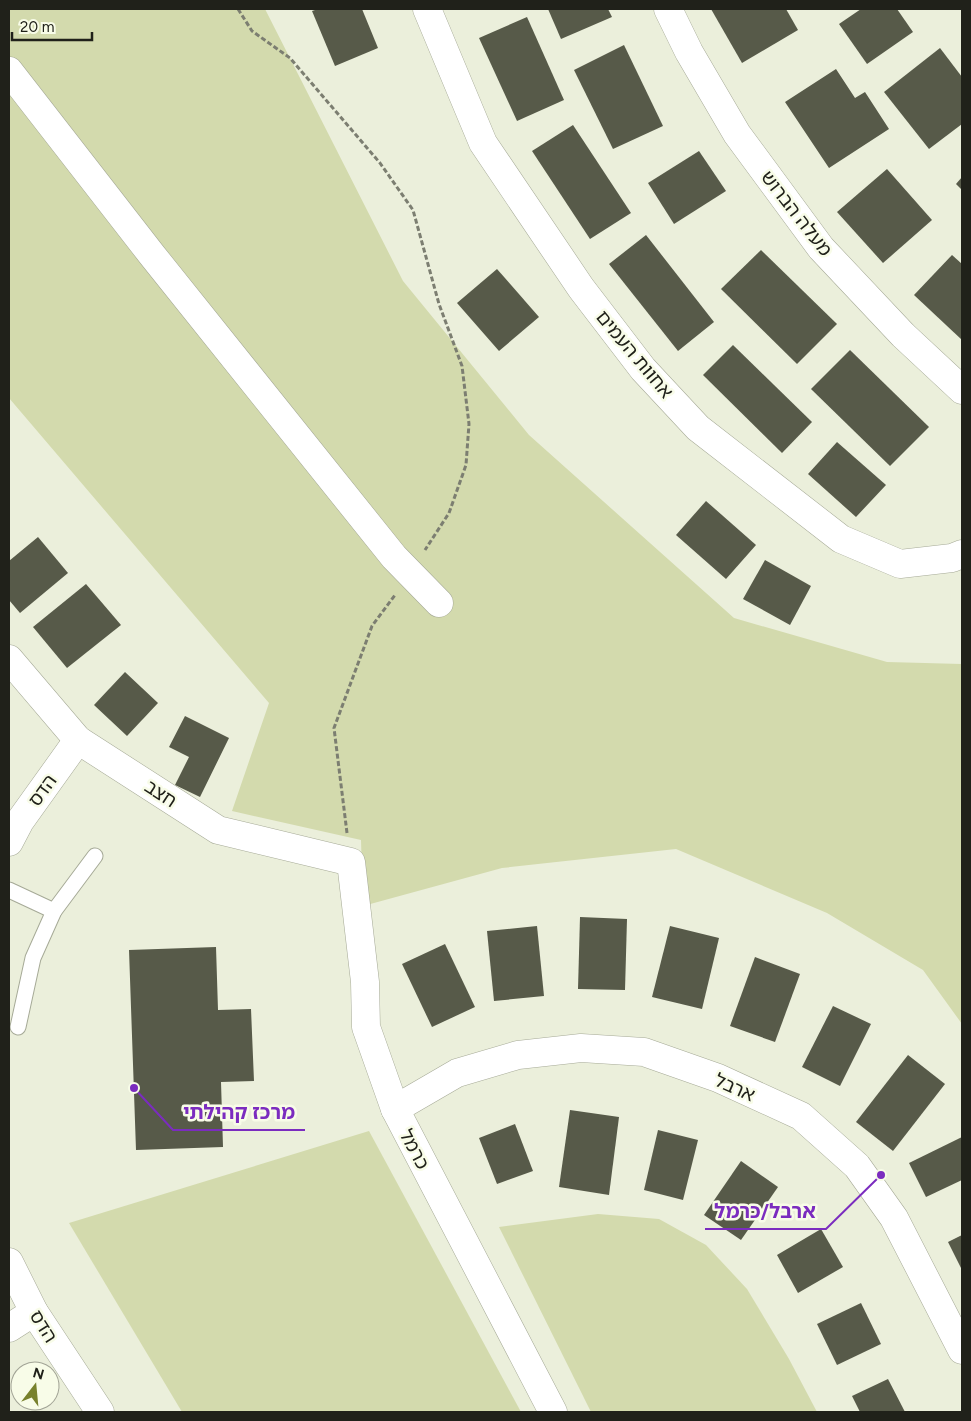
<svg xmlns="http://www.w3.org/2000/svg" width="971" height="1421" viewBox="0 0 971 1421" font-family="Figtree,'Noto Sans Hebrew',sans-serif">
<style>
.green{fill:#d3daad}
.building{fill:#575a49}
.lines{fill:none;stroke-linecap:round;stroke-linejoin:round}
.lane-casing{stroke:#a6aa97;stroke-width:17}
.street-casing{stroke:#a6aa97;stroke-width:29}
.secondary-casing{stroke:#a6aa97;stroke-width:29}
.path{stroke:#7c7e71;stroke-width:3;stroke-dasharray:5 2.5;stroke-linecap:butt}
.lane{stroke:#fff;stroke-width:15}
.street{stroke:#fff;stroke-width:28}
.secondary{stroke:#fff;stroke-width:28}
.labels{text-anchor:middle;stroke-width:5;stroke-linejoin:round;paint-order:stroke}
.street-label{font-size:19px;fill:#20211a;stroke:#f8fce8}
.leader{fill:none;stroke:#7b2cbf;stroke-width:2}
.callout-dot{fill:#7b2cbf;stroke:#f8fce8;stroke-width:2}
.callout-label{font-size:20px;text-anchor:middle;font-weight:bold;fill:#7b2cbf;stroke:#f8fce8;stroke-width:5;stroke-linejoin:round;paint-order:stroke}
</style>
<rect width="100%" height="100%" fill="#ebefdb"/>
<g class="green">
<path d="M9 9H265L403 281 529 435 734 618 887 662 962 664V1024L923 970 827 913 676 849 502 868 363 906 361 840 232 811 269 703 9 398Z"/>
<path d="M369 1131 521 1412H182L69 1223Z"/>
<path d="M598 1214 659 1219 706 1245 747 1289 789 1359 817 1412H591L499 1227Z"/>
</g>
<g class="building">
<path d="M318 9H362L378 48 335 66 312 11Z"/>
<path d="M548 9H608L612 17 561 39Z"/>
<path d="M711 9H786L798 30 742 63Z"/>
<path d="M861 9H897L913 32 867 64 839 24Z"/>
<path d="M527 17 564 100 517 121 479 38Z"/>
<path d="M624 45 663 126 613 149 574 70Z"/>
<path d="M940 48 962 77V124L929 149 884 92Z"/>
<path d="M836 69 855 98 865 92 889 129 829 168 785 102Z"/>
<path d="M573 125 631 213 590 239 532 151Z"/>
<path d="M699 151 726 191 674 224 648 183Z"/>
<path d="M887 169 932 220 883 263 837 212Z"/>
<path d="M962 177V190L956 184Z"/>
<path d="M646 235 714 322 678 351 609 264Z"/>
<path d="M761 250 837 324 797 364 721 289Z"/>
<path d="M952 255 962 264V340L914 295Z"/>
<path d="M497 269 539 317 499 351 457 303Z"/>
<path d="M733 345 812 422 782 453 703 375Z"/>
<path d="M850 350 929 427 890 466 811 389Z"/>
<path d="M837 442 886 485 856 517 808 474Z"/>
<path d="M706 501 756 545 726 579 676 535Z"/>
<path d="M38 537 68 573 20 613 9 600V561Z"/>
<path d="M765 560 811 586 790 625 743 599Z"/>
<path d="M86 584 121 625 67 668 33 627Z"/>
<path d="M125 672 158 703 127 736 94 705Z"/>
<path d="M185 716 229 738 200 797 175 785 189 757 169 747Z"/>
<path d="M580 917 627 919 625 990 578 989Z"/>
<path d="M537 926 544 996 494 1001 487 931Z"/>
<path d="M670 926 719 938 702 1009 652 997Z"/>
<path d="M445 944 475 1007 432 1027 402 964Z"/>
<path d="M216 947 218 1010 251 1009 254 1081 221 1082 223 1147 136 1150 129 950Z"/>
<path d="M755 957 800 974 775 1042 730 1026Z"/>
<path d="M833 1006 871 1024 840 1086 802 1067Z"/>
<path d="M908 1055 945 1084 893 1151 856 1122Z"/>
<path d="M570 1110 619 1117 609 1195 559 1187Z"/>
<path d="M515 1124 533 1171 497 1184 479 1138Z"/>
<path d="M658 1130 698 1140 683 1200 644 1190Z"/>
<path d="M962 1137V1180L926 1197 909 1163Z"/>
<path d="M741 1161 778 1187 741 1240 704 1215Z"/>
<path d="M821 1229 843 1267 798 1293 777 1255Z"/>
<path d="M962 1235V1270L948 1242Z"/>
<path d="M861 1303 881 1344 837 1365 817 1324Z"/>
<path d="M888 1379 905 1412H860L852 1396Z"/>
</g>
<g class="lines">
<g class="lane-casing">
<g id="lane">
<path d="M9 890 54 911"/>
<path d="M18 1027 33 958 54 911 95 856"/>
</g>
</g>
<g class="street-casing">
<g id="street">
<path d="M427 9 483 143 581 288 643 369 698 428 841 539 900 564 952 558 962 554"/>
<path d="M668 9 689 52 737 134 821 248 903 335 962 390"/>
<path d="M9 71 152 255 394 557 439 603"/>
<path d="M9 659 78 740 218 830 351 862 365 982 366 1027 395 1109"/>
<path d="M9 842 20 821 78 740"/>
<path d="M9 1262 34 1312 100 1412"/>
<path d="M9 1328 34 1312"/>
</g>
</g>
<g class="secondary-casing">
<path id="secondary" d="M553 1412 395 1109 457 1073 518 1055 581 1048 644 1052 718 1078 801 1116 857 1166 894 1218 962 1350"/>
</g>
<g class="path">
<path d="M238 9 252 31 290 58 380 163 413 210 439 304 462 366 469 424 466 465 449 513 425 550"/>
<path d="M347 833 334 728 372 626 395 595"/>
</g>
<use href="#lane" class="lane"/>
<use href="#street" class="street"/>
<use href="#secondary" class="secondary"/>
</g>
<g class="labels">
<g class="street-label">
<text transform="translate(797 213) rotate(52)" y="7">מעלה הברוש</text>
<text transform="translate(635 354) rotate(50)" y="7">אחוות העמים</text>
<text transform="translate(42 790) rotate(-54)" y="7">הדס</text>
<text transform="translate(161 793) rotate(33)" y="7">חצב</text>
<text transform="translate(735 1087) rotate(24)" y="7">ארבל</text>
<text transform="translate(415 1149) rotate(62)" y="7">כרמל</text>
<text transform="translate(44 1326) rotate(58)" y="7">הדס</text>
</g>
</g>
<path class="leader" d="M134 1088L173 1130H305M881 1175L826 1229H705"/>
<g class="callout-dot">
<circle cx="134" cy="1088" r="5"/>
<circle cx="881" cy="1175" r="5"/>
</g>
<g class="callout-label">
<text x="239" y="1119">מרכז קהילתי</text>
<text x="765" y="1218">ארבל/כרמל</text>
</g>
<rect width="971" height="1421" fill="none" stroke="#20211a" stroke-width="20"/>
<g transform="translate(35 1386) rotate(16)"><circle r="24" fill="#f8fce8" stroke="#a2a496"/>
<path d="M0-4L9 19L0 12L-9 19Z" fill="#78812d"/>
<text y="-8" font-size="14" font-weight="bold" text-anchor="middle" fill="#20211a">N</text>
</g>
<path d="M12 32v8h80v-8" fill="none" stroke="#20211a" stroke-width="2.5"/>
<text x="20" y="32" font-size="15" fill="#20211a" stroke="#f8fce8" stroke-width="4" paint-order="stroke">20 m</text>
</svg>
